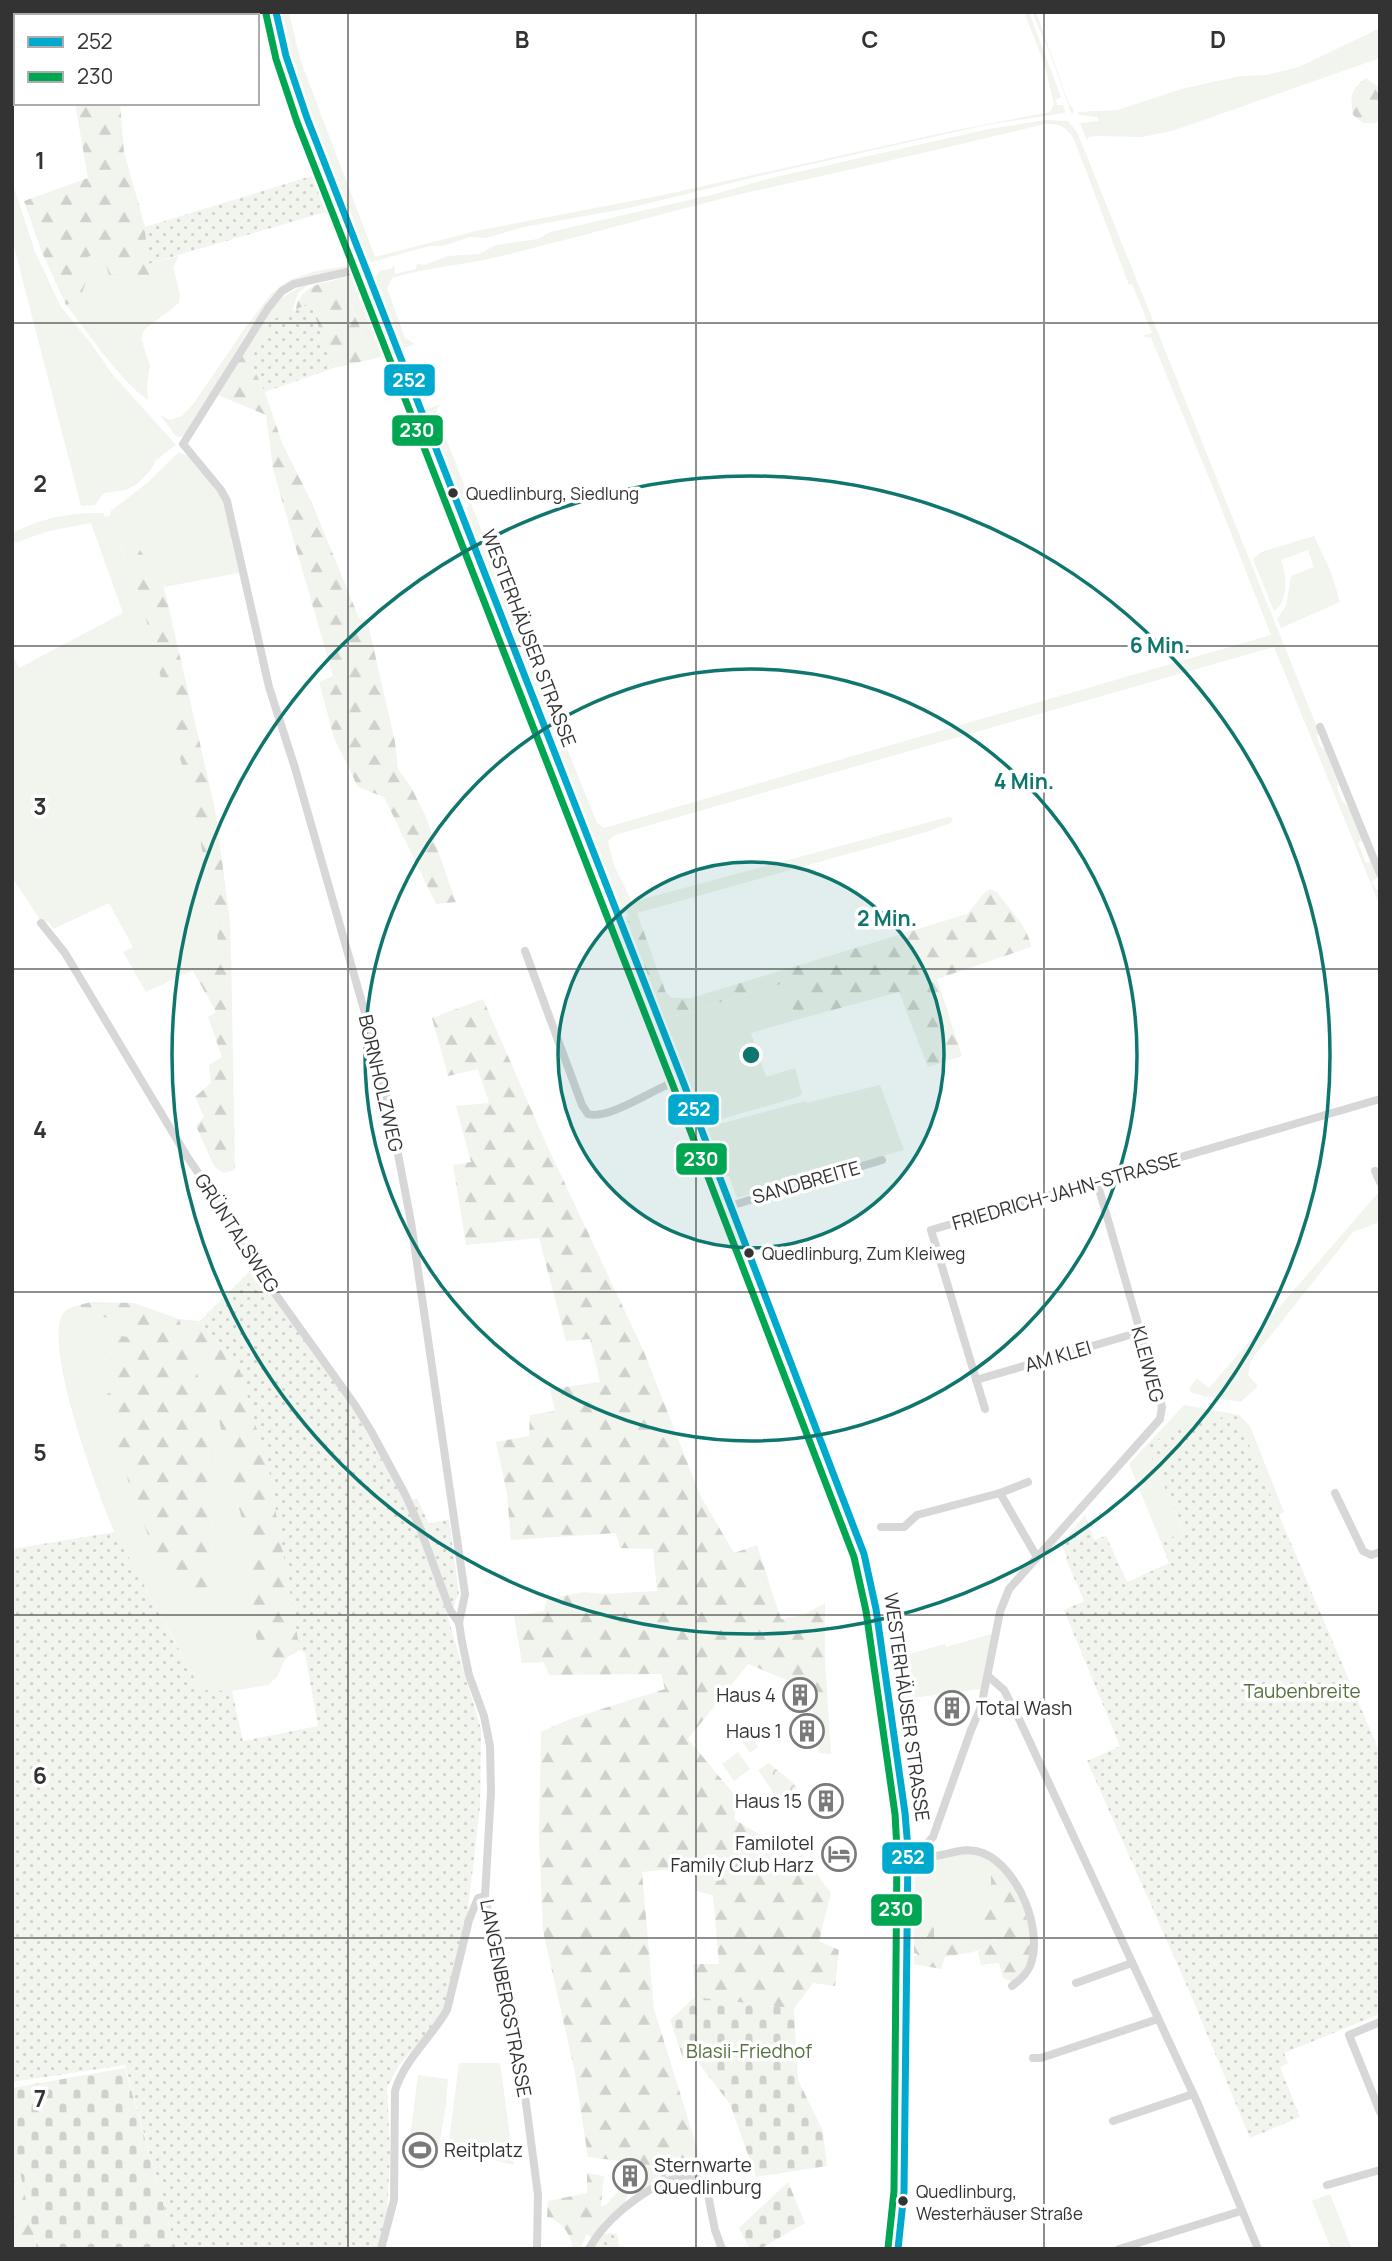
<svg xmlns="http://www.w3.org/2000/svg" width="1392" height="2261" viewBox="0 0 1392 2261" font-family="Manrope,sans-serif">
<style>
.grass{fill:#f1f5ed}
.forest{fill:url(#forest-firs)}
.cemetery{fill:url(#cemetery-stones)}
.park{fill:url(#park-crowns)}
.garden{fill:url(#garden-dots)}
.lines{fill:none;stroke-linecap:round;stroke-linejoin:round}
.minor{stroke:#d7d7d7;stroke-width:8}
.major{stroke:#cacaca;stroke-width:10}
.bus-1-casing{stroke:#fff;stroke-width:12}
.bus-2-casing{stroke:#fff;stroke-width:12}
.bus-1{stroke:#00a9ce;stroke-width:7}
.bus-2{stroke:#00a651;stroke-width:7}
.grid{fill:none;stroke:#333;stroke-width:2;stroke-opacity:0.55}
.ring{fill:none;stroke:#0f766e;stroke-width:3.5}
.bus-dot{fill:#333;stroke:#fff;stroke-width:2.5}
.labels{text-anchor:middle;stroke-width:7;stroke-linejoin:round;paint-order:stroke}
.bus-label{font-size:17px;fill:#333;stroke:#fff;text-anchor:start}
.street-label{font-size:19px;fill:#333;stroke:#fff}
.park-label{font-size:19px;fill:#56703f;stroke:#fff}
.poi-label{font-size:19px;fill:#333;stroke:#fff;text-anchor:end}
.grid-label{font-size:23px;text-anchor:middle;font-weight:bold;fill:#333;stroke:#fff;stroke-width:7;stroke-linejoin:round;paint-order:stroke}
.centre{fill:#0f766e;stroke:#fff;stroke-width:3.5}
.ring-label{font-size:21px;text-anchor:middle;font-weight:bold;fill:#0f766e;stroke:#fff;stroke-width:7;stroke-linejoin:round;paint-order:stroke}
.line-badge{stroke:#fff;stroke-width:2.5}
.badge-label{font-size:19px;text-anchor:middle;font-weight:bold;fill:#fff}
</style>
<defs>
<pattern id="forest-firs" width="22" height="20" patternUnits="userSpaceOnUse" patternTransform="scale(1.75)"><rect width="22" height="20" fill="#f1f5ed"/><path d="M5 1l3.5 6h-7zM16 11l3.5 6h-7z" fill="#cfd2cc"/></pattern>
<pattern id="cemetery-stones" width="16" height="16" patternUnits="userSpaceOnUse" patternTransform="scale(1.75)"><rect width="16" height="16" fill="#f1f5ed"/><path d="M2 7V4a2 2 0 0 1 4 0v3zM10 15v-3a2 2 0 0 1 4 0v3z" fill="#cfd2cc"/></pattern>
<pattern id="park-crowns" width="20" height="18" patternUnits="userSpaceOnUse" patternTransform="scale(1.75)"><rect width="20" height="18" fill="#f1f5ed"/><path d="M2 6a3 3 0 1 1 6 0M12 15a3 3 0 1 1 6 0" fill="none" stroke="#cfd2cc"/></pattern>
<pattern id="garden-dots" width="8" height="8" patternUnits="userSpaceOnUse" patternTransform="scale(1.75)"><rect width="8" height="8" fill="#f1f5ed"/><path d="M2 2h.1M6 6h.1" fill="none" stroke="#cfd2cc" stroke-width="1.8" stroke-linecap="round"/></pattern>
</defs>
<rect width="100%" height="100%" fill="#fff"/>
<g class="grass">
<path d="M280 12H289L300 59 375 257 476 231 663 195 951 131 1050 112 1054 104 1044 63 1024 12H1029L1061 97 1056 100 1057 105H1063L1065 111 1064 113 986 125 772 173 629 208 524 227 486 238 470 237 443 246H429L372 262 367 259C335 178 299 97 280 12Z"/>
<path d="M1032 12H1036L1069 104 1074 110 1072 115 1049 51Z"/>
<path d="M1380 28V58L1172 131 1142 137 1095 136 1089 137 1087 141 1080 123 1098 121V117L1078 115V112L1117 110 1182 89 1240 76 1266 75 1299 67Z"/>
<path d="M1046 120 1068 121 1077 132 1315 722 1319 733 1317 736 1320 746 1325 750 1338 784 1337 788 1342 800 1349 808 1363 840 1358 843 1366 863 1371 862 1377 878 1372 882 1376 889H1380V906L1274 647 615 835 608 841 614 865 632 902 948 817 953 818 951 823 926 832 637 913 641 924 627 921 666 1019 784 983 796 1020 751 1033 766 1077 795 1068 802 1093 798 1097 708 1123 704 1122 693 1096 695 1094 693 1088 689 1086 624 919 628 916V913H621L521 655 528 652 597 823 604 828 1271 635 1212 485 1151 338 1142 336 1152 333 1132 284 1129 285 1074 139C1065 126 1059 123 1044 124 940 150 836 172 733 196 656 215 579 237 502 256 466 265 428 267 392 278L387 288 405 338 415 344 401 349 375 279C378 270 382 270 391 269L394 265 395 274 416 269 417 264 424 265 448 256 479 254 496 245 538 239 550 232 711 195 771 178 989 129Z"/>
<path d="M12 181 35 252 61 307 89 341 113 375 176 445 157 459 150 471 137 484 126 490 104 493 95 505 81 506 12 239Z"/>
<path d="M332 210 354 265 350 268 293 281 272 297 248 331 185 435 181 437 176 436 160 415 170 420 182 416 194 403 245 328 271 294 282 285 292 279 316 271 347 266 351 260 335 218 332 214H323Z"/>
<path d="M101 249 111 278 149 275 148 264 179 256 173 267 180 294 179 303 144 330 141 339 150 365 147 385 148 400C118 379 90 334 66 305L79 300 88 276 81 260Z"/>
<path d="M358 274 388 355 373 359 346 292H332L328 282Z"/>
<path d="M309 284 298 293 292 312 272 320 250 361 242 356C261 325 271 296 309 284Z"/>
<path d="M440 404 436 412 525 644 518 647 467 515 469 514 466 508 469 506 467 502 464 503 462 498H460L427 413V409Z"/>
<path d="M179 452 188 456 220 495 226 506 233 533 231 539 239 573 164 587 133 539 121 544 149 629 201 845 216 918 219 958 146 992 123 952 133 947 109 903 53 929 49 922 41 921 12 877V653L19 668 123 613 91 523 49 531 12 544V533C44 518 68 512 103 513L105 517 110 516 111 511 146 484Z"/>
<path d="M1314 536 1331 572 1340 602 1281 628 1277 619 1286 606 1291 576 1314 567 1308 550 1281 560C1287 575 1289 601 1274 611L1253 559 1261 552Z"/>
<path d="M880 1085 904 1150 737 1198 729 1176H725L707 1129 712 1126 805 1101 806 1103Z"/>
<path d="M1378 1193 1380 1222 1353 1232 1251 1360 1248 1375 1258 1386 1241 1402 1204 1396 1190 1392V1387L1197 1378 1209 1388Z"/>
<path d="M79 1305 88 1314 134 1323 138 1338 113 1336 110 1369 120 1386 175 1582 198 1599 209 1598 214 1579 206 1400 179 1319 200 1321 192 1334 213 1390 231 1479 242 1518 252 1578 253 1624 268 1685 232 1691 201 1690C184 1659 168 1627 150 1596 138 1574 124 1553 114 1531 98 1494 44 1349 62 1315 66 1308 72 1307 79 1305Z"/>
<path d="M1184 1405 1239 1415 1250 1426 1284 1512 1279 1515 1237 1416 1148 1448 1184 1533 1161 1542 1129 1464Z"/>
<path d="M992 1634 981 1689 897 1700 891 1659 945 1644 946 1647Z"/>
<path d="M747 1730 758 1747 750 1753 738 1736Z"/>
<path d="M738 1752 750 1769 734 1781 722 1764Z"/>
<path d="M969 1853 982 1855 996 1865 991 1874V1906L982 1922 997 1934C991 1948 976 1952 962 1954L959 1943C950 1940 943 1944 934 1943V1925L920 1933 914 1934 915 1875 917 1873H915L916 1859 921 1855 933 1859Z"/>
<path d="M459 2063H500L514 2165 489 2159 449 2141Z"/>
<path d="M418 2075 448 2079 446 2106 437 2157 426 2156 424 2171 417 2170 419 2155 408 2153Z"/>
<path d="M1330 2194 1352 2249H1331L1312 2201Z"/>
</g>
<g class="forest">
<path d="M58 12H142L143 16H59Z"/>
<path d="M1366 78 1380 88V118L1376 123H1363L1353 115C1350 96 1350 90 1366 78Z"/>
<path d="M75 103H120L124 152 145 227 149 275 110 278 101 250 82 260 88 276 79 301 66 305 41 250 24 201 88 178Z"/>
<path d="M328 282 332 292 345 291 373 359 334 368 310 304 296 310C297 293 313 284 328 282Z"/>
<path d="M242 356 250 361 265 392 282 443 312 503 359 618 367 619 395 742 398 769 411 787 426 817 456 902 436 904 384 797 358 787 334 738 319 682 333 676 273 469 266 415 218 395Z"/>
<path d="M133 539 164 587 215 809 230 921 231 950 235 1170 223 1173 214 1166 196 1126 204 1117 195 1097 211 1083 209 1065 222 1057 208 1017 216 1012 192 969 219 958 216 918 201 845 149 629 121 543Z"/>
<path d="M990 889 997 892C1008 908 1029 928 1031 947L937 979 962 1056 928 1067 899 992 796 1020 784 983 665 1019 627 921 641 924 666 993 672 998H691L967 914C974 907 982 893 990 889Z"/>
<path d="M483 999 545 1141 644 1352 700 1495 734 1553 757 1545 781 1619 803 1615 825 1603V1658L831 1754 819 1753 809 1686C787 1682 769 1672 748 1664L688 1739 738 1799 734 1819 775 1844 794 1861 802 1854 831 1893 819 1941 839 1950 835 1986 813 1983 794 2009 695 1997 693 1964H719L713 1895 696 1891 695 1867 642 1872 654 2009 698 2151 697 2169 670 2176 641 2192 644 2164 588 2157 575 2073 543 1931 539 1840 541 1732 570 1719 665 1689 661 1674 549 1675 544 1662 522 1663 514 1616 544 1611 547 1599 584 1592 603 1594 657 1591 653 1549 620 1548 616 1533 511 1540 507 1494 496 1442 529 1436 530 1415 555 1411 550 1389 600 1382 590 1339 566 1341 539 1238 466 1245 453 1165 471 1162 456 1106 489 1103 478 1069 448 1076 432 1018Z"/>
<path d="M91 1302 134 1303 179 1319 206 1400 214 1579 209 1598 198 1599 175 1582 152 1545 133 1497 103 1397 120 1386 110 1369 113 1335 137 1338 134 1323 88 1314 79 1305Z"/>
<path d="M200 1321 240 1370 269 1471 300 1650 285 1659 277 1677 268 1685 253 1624 252 1578 242 1519 231 1479 213 1390 192 1334Z"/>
<path d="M996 1865C1023 1890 1048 1954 1013 1982L1003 1978 999 1963 981 1965 978 1952 994 1941 997 1934 982 1922 991 1906V1873Z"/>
<path d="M929 1923 934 1925V1943C943 1944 950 1940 959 1943L962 1954 945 1957 941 1969 914 1964V1956H917V1954L914 1953V1934L920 1933Z"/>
<path d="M12 2136 37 2249H12Z"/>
<path d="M587 2173 604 2176 601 2206 606 2205 624 2185 629 2187 625 2203 604 2220 592 2238 587 2234 580 2249H573C569 2232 564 2223 547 2217L548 2201 587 2193Z"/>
</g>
<g class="cemetery">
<path d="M695 1997 794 2009 798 2080 823 2131 827 2166 756 2177 730 2104 694 2057 684 2061 670 2020Z"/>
<path d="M125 2068 176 2249H37L12 2136V2088Z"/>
<path d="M788 2182 805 2223 760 2249H750L739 2228Z"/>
</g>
<path class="park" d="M769 1763C777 1771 791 1779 797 1788L779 1801 758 1770Z"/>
<g class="garden">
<path d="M318 174 332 210 148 264 145 227Z"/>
<path d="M310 303 334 368 265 392 250 361 272 320Z"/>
<path d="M253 1268 351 1405 405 1501 420 1535 445 1608 481 1729 480 1807 468 1910 447 1998 441 2017 400 2064 387 2087 390 2153 387 2217 379 2249H176L125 2065 12 2082V1549L115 1532 201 1690 232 1691 243 1741 318 1726 305 1653 300 1650 269 1471 240 1370 200 1321Z"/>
<path d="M1237 1416 1380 1753V2014L1284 2053 1288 2063 1280 2067 1300 2117 1250 2138 1190 1993 1087 1761 1120 1746 1064 1610 1084 1601 1066 1559 1067 1557 1061 1544 1085 1515 1094 1540 1106 1536 1127 1582 1169 1563 1161 1542 1184 1532 1148 1449 1151 1443 1199 1420Z"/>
<path d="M417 1498 429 1524 449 1519 459 1594 456 1599 454 1608 451 1607 430 1548 432 1547 429 1539H426L411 1500Z"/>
<path d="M611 2233 617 2234 619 2249H592L600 2235Z"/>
</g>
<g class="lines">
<g class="minor">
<path d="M365 268 294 284 282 291 268 308 183 444 221 490 227 501 269 687 295 768 371 1034 389 1107 411 1222 465 1594 459 1623 462 1642 469 1675 484 1716 490 1746 491 1792 485 1896 522 2073 538 2195 537 2249"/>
<path d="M1320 727 1380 874"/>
<path d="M41 923 65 953 188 1158 233 1224 236 1237 246 1253 355 1405 371 1431 406 1496 420 1528 450 1610 459 1623"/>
<path d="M525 951 582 1105 588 1114C609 1121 659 1085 682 1079"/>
<path d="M1375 1171 1380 1182"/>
<path d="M730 1206 882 1160"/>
<path d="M976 1380 1140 1332"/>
<path d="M985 1409 931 1230 1380 1099"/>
<path d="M1000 1493 1028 1482"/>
<path d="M1335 1493 1363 1551 1371 1555 1380 1552"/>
<path d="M881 1527H904L917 1515 1000 1493 1037 1557"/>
<path d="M988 1676 1004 1690 1020 1721 1198 2104 1258 2249"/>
<path d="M924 1847 935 1856C952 1854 965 1846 983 1853 1019 1868 1044 1931 1030 1966 1026 1975 1019 1981 1012 1986"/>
<path d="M908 1849 924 1847 933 1837 971 1730 981 1707 1000 1612 1009 1589 1160 1419 1162 1407 1097 1182"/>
<path d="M1076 1983 1132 1963"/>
<path d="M1380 2022 1349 2035 1380 2112"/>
<path d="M1033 2058H1041L1158 2019"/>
<path d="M1113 2121 1193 2094"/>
<path d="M1327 2185 1380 2170"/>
<path d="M381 2249 394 2200 395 2091C404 2060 431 2038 447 2010L469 1920 478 1898 485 1896"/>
<path d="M589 2249C606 2217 656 2177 693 2175L706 2185 715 2230 722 2249"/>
<path d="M1119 2249 1241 2211"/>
</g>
<path class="major" d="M276 12 286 56 307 118 682 1079 864 1554 876 1609 905 1813 908 1849 904 2192 898 2249"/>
<g class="bus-1-casing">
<path id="bus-1" d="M276 12 286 56 307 118 682 1079 864 1554 876 1609 905 1813 908 1849 904 2192 898 2249"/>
</g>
<g class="bus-2-casing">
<path id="bus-2" d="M266 14 276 59 297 122 672 1083 854 1557 866 1611 895 1814 897 1849 894 2191 888 2248"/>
</g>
<use href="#bus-1" class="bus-1"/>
<use href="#bus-2" class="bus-2"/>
</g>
<path class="grid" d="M348 12V2249M696 12V2249M1044 12V2249M12 323H1380M12 646H1380M12 969H1380M12 1292H1380M12 1615H1380M12 1938H1380"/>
<circle cx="751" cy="1055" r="193" fill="#0f766e" fill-opacity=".12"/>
<g class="ring">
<circle cx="751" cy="1055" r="193"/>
<circle cx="751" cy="1055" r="386"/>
<circle cx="751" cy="1055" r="579"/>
</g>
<defs>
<g id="building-ring" transform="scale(1.75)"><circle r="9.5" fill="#fff" stroke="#7a7a7a" stroke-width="1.5"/><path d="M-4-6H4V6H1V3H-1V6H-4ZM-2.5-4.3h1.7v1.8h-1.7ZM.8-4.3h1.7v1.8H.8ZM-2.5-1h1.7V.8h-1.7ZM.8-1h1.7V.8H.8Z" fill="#7a7a7a"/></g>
<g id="hotel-ring" transform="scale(1.75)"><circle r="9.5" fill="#fff" stroke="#7a7a7a" stroke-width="1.5"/><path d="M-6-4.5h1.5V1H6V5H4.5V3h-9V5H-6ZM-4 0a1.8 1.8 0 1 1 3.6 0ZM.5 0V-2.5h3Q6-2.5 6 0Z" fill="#7a7a7a"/></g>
<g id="stadium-ring" transform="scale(1.75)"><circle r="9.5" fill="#fff" stroke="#7a7a7a" stroke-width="1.5"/><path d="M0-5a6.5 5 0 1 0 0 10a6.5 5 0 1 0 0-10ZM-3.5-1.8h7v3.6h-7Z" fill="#7a7a7a"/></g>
</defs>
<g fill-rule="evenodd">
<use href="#building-ring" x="800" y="1695"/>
<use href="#building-ring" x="952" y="1708"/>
<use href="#building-ring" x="807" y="1731"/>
<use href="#building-ring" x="826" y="1801"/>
<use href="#hotel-ring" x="839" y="1854"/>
<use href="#stadium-ring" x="420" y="2150"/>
<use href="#building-ring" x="630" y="2176"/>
</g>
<g class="bus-dot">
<circle cx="453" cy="493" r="6"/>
<circle cx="749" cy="1253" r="6"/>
<circle cx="903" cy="2201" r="6"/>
</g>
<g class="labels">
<g class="bus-label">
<text x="466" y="500">Quedlinburg, Siedlung</text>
<text x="762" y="1260">Quedlinburg, Zum Kleiweg</text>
<text x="916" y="2198">Quedlinburg,<tspan x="916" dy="22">Westerhäuser Straße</tspan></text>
</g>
<g class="street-label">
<text transform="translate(529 638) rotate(69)" y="7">WESTERHÄUSER STRASSE</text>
<text transform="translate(381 1083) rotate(77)" y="7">BORNHOLZWEG</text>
<text transform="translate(806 1182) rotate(-16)" y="7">SANDBREITE</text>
<text transform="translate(1066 1191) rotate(-16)" y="7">FRIEDRICH-JAHN-STRASSE</text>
<text transform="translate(237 1233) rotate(57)" y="7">GRÜNTALSWEG</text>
<text transform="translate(1058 1356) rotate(-16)" y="7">AM KLEI</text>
<text transform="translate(1148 1364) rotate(75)" y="7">KLEIWEG</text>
<text transform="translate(907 1707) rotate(82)" y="7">WESTERHÄUSER STRASSE</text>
<text transform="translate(506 1998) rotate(79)" y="7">LANGENBERGSTRASSE</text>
</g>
<g class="park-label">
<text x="1302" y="1698">Taubenbreite</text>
<text x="749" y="2058">Blasii-Friedhof</text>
</g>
<g class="poi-label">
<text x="776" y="1702">Haus 4</text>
<text x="976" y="1715" text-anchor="start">Total Wash</text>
<text x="782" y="1738">Haus 1</text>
<text x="802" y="1808">Haus 15</text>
<text x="814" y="1850">Familotel<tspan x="814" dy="22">Family Club Harz</tspan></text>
<text x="444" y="2157" text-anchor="start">Reitplatz</text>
<text x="654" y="2172" text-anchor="start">Sternwarte<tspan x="654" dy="22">Quedlinburg</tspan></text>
</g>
</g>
<g class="grid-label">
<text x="522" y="48">B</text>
<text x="870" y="48">C</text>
<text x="1218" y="48">D</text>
<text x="40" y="169">1</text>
<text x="40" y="492">2</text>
<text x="40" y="815">3</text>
<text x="40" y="1138">4</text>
<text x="40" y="1461">5</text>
<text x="40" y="1784">6</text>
<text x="40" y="2107">7</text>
</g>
<circle cx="751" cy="1055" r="10" class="centre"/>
<g class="ring-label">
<text x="1160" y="653">6 Min.</text>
<text x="1024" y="789">4 Min.</text>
<text x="887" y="926">2 Min.</text>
</g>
<g class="line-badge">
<rect x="383" y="363" width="53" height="34" rx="7" fill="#00a9ce"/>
<rect x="391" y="414" width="53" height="33" rx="7" fill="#00a651"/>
<rect x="667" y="1093" width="53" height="33" rx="7" fill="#00a9ce"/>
<rect x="675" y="1142" width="53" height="34" rx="7" fill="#00a651"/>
<rect x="881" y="1841" width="54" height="34" rx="7" fill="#00a9ce"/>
<rect x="870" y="1893" width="53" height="34" rx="7" fill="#00a651"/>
</g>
<g class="badge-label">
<text x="409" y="387">252</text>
<text x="417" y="437">230</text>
<text x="694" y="1116">252</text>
<text x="701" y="1166">230</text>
<text x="908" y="1864">252</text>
<text x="896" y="1916">230</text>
</g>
<rect width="1392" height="2261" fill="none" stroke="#333333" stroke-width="28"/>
<rect x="14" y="14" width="245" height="91" fill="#ffffff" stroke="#adadad" stroke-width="2"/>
<rect x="28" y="37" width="35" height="10" fill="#00a9ce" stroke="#adadad" stroke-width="2"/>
<text x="77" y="49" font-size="21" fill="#333333">252</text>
<rect x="28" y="72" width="35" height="10" fill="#00a651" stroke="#adadad" stroke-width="2"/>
<text x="77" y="84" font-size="21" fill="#333333">230</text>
</svg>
